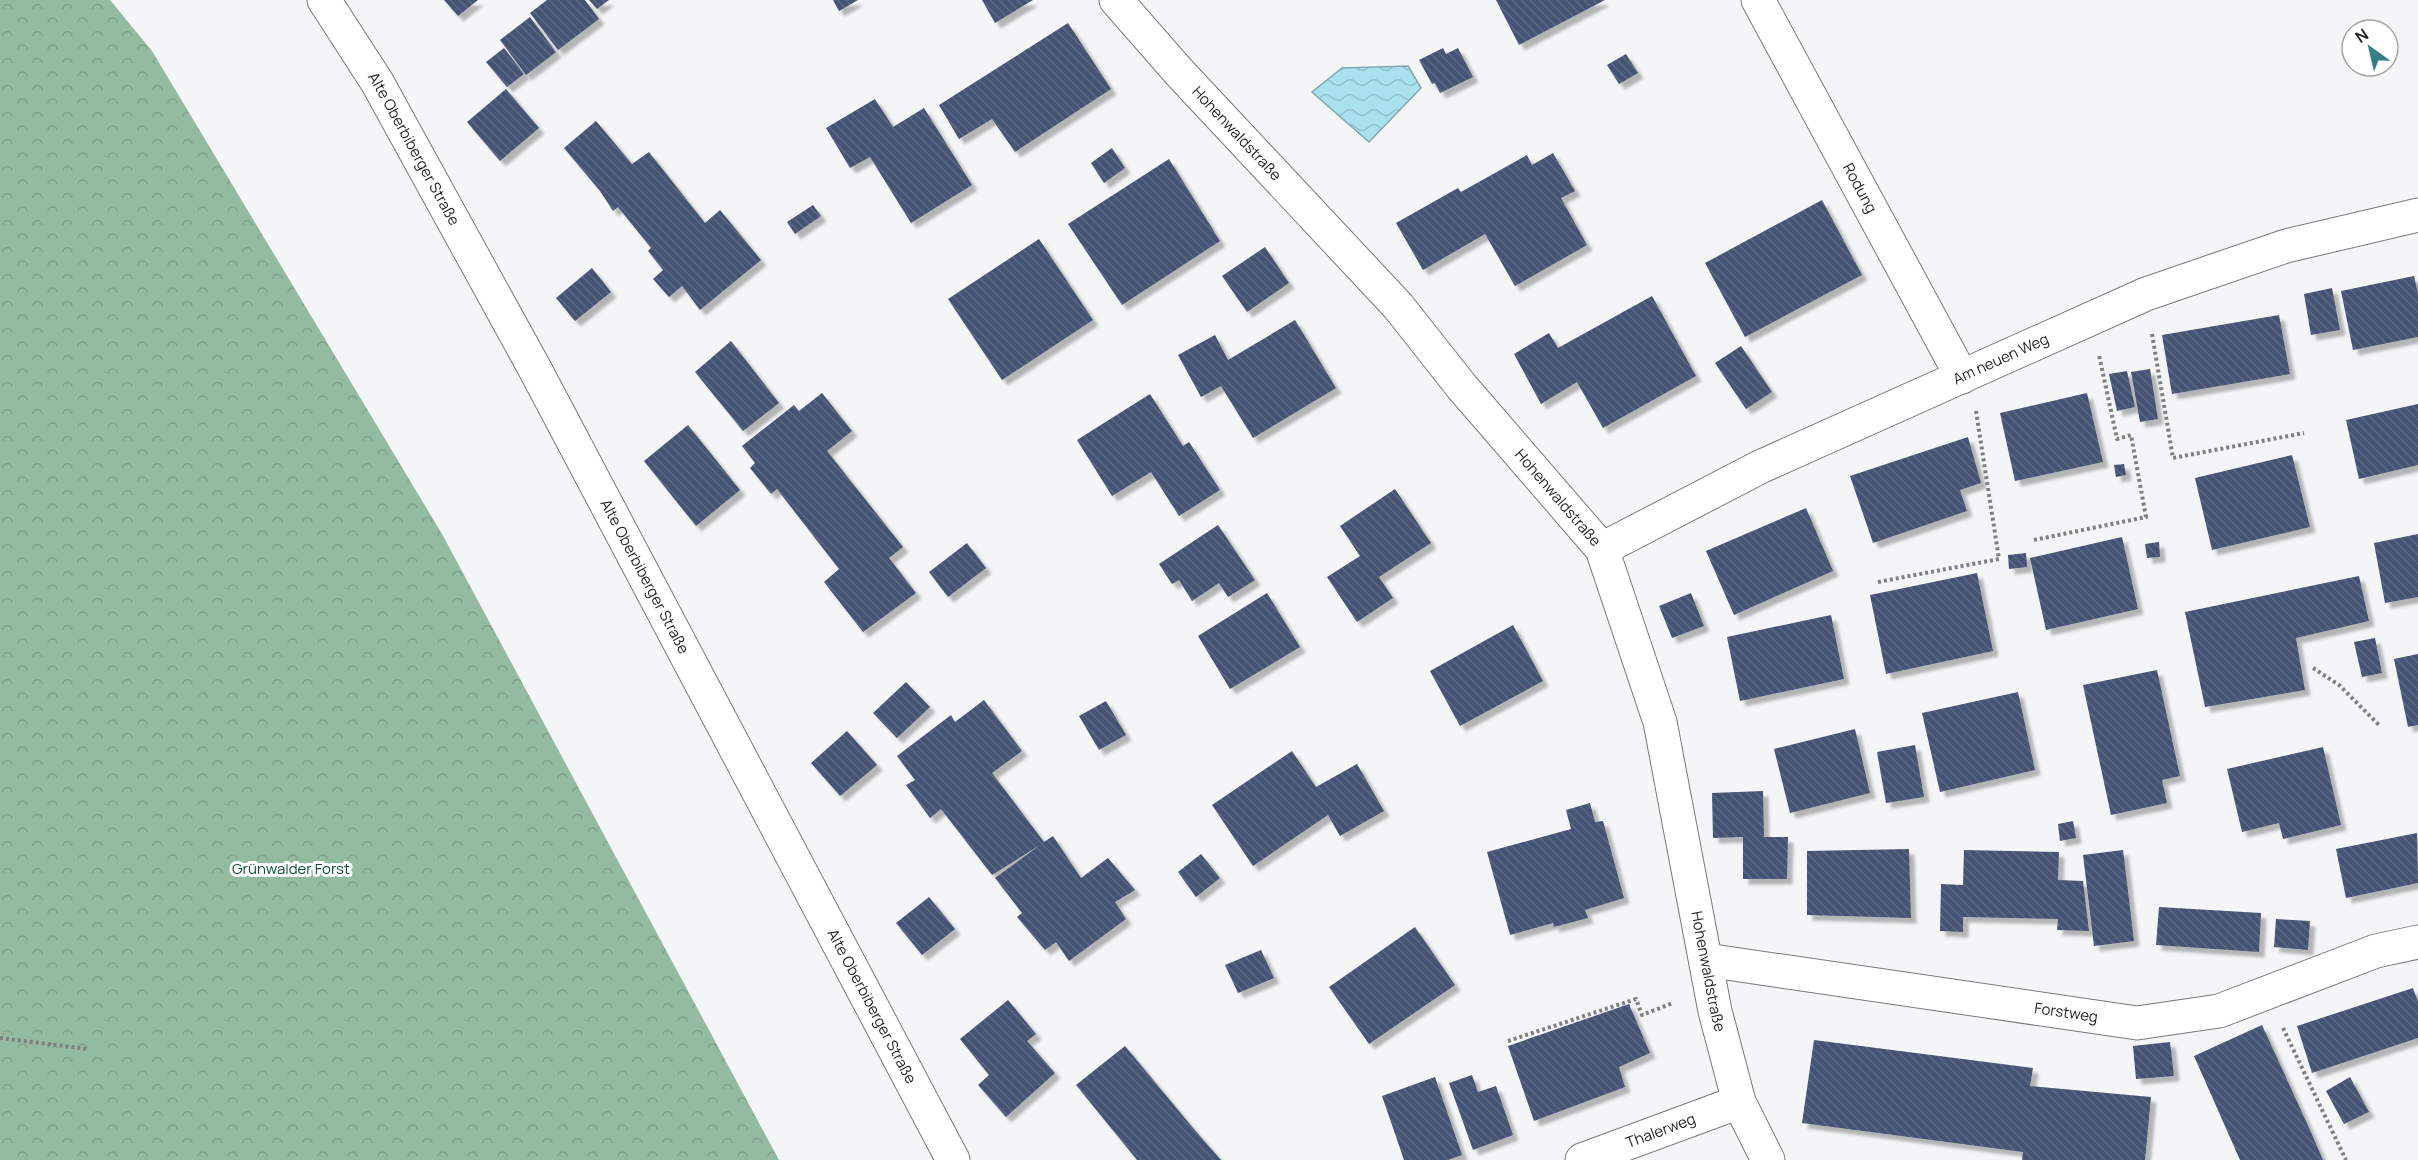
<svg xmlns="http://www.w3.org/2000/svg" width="2418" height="1160" viewBox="0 0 2418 1160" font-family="Manrope,sans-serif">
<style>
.forest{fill:url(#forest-crowns)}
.water{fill:url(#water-waves);stroke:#80a7b0;stroke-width:1.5}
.building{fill:url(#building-back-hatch);filter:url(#shadow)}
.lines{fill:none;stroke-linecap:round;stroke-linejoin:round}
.minor-casing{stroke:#79797b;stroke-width:35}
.path{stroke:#7f7f80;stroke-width:4;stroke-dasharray:3 3;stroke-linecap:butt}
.minor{stroke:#fff;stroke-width:33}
.labels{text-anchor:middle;stroke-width:6;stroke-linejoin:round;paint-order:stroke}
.street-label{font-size:15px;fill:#1f1f20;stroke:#fff}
.park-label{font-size:15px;fill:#0d502b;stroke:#fff}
</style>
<defs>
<pattern id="forest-crowns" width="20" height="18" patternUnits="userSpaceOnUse" patternTransform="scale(1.5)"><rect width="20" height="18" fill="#93bb9f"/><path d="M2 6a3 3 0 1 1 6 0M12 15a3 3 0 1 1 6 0" fill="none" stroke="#7ea089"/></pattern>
<pattern id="water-waves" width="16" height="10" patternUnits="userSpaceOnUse" patternTransform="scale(1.5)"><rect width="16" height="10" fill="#aae1ee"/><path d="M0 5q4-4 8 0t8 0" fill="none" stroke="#92c1cc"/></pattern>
<pattern id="building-back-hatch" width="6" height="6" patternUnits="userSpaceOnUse" patternTransform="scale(1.5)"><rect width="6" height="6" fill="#455274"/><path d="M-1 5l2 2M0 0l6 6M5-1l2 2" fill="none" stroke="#5d6782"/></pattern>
<filter id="shadow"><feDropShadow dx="5.5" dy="5.5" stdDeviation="1.5" flood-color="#0004"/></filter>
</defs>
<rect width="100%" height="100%" fill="#f4f5f6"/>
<path class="forest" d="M0 0H110L152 51 442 534 779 1160H0Z"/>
<path class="water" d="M1408 66 1421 88 1369 142 1312 92 1342 68Z"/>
<g class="building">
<path d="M444 0H478L458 16Z"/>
<path d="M547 0H585L599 19 558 50 530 13Z"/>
<path d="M589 0H609L597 9Z"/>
<path d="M833 0H858L839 11Z"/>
<path d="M982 0H1033L995 23Z"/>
<path d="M1496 0H1605L1519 45Z"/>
<path d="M530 17 556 52 526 75 500 40Z"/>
<path d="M1068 23 1111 89 1015 152 992 119 959 139 939 105Z"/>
<path d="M504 48 524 74 507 87 486 62Z"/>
<path d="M1443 48 1446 54 1458 48 1473 77 1440 93 1435 83 1432 84 1419 60Z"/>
<path d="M1626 54 1638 73 1619 84 1607 65Z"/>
<path d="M506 89 539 128 500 161 467 122Z"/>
<path d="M875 99 893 127 924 108 972 185 911 223 870 157 850 168 826 128Z"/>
<path d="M596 121 632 164 649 152 705 223 720 210 761 260 700 310 682 286 669 297 653 279 663 270 648 251 651 248 618 207 613 211 600 191 564 148Z"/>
<path d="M1112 148 1125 168 1104 183 1091 163Z"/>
<path d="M1553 153 1575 191 1561 198 1587 245 1515 286 1485 234 1423 270 1396 223 1458 188 1461 192 1527 155 1532 165Z"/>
<path d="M1169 159 1220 241 1122 305 1068 224Z"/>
<path d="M1822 200 1862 275 1745 337 1705 263Z"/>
<path d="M813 205 821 216 795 234 787 222Z"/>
<path d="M1039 239 1093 320 1002 380 948 299Z"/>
<path d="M1265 247 1289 283 1247 312 1222 276Z"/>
<path d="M592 268 611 292 575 321 556 298Z"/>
<path d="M2414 276 2418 293V337L2353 350 2341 291Z"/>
<path d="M2332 288 2340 330 2311 335 2304 294Z"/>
<path d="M1652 296 1696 376 1603 428 1577 382 1541 404 1514 354 1549 333 1558 348Z"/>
<path d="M2279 315 2290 374 2172 394 2162 335Z"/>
<path d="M1295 320 1336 388 1253 438 1221 386 1201 397 1178 355 1215 335 1228 360Z"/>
<path d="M731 341 779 403 743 431 695 372Z"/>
<path d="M1741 346 1772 392 1746 409 1715 363Z"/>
<path d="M2150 369 2158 419 2140 422 2131 372Z"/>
<path d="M2127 371 2135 407 2117 411 2109 374Z"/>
<path d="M822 393 852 431 827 451 903 547 889 558 916 593 863 632 824 582 839 569 777 489 771 494 750 468 755 463 742 446 794 405 799 411Z"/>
<path d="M2087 393 2103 462 2015 481 2000 413Z"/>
<path d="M1150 394 1183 446 1189 442 1220 490 1179 516 1151 472 1112 496 1077 440Z"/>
<path d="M2418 404V465L2359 479 2346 420Z"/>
<path d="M688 425 740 490 696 526 644 461Z"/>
<path d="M1968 437 1981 483 1960 490 1967 511 1873 543 1850 476Z"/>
<path d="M2292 455 2310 527 2212 550 2195 478Z"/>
<path d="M2124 464 2126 475 2116 477 2114 465Z"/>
<path d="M1395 489 1431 543 1379 577 1393 598 1357 622 1327 577 1360 556 1340 526Z"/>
<path d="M1806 508 1833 571 1734 615 1706 551Z"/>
<path d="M1218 525 1255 580 1228 597 1219 583 1192 601 1179 580 1172 584 1159 564Z"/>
<path d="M2418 534V597L2385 603 2374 543Z"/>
<path d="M2122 537 2138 609 2046 630 2030 558Z"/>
<path d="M2159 542 2160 557 2147 558 2145 544Z"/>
<path d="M967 543 986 568 948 597 929 572Z"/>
<path d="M2026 553 2027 567 2009 569 2008 555Z"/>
<path d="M1977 573 1993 651 1886 674 1870 595Z"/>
<path d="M2359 576 2369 621 2296 638 2305 690 2205 707 2185 612Z"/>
<path d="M1267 593 1300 647 1230 689 1198 636Z"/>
<path d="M1691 593 1704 626 1672 638 1659 606Z"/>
<path d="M1831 615 1844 679 1740 701 1727 637Z"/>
<path d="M1513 625 1543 681 1460 726 1430 671Z"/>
<path d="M2375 638 2382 673 2362 677 2354 642Z"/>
<path d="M2418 654V725L2408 727 2394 659Z"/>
<path d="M2157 670 2180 776 2162 780 2167 803 2111 815 2083 685Z"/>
<path d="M906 682 930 707 897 738 873 713Z"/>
<path d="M2018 692 2035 770 1940 792 1922 713Z"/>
<path d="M984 700 1022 751 992 773 1044 842 1053 836 1081 878 1108 858 1135 890 1115 902 1126 919 1069 961 1056 942 1045 950 1017 917 1022 913 995 878 1040 845 992 875 941 809 930 818 906 785 915 780 897 756 951 715 955 722Z"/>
<path d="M1106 701 1126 735 1099 750 1079 716Z"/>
<path d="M1855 729 1870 793 1790 813 1774 749Z"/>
<path d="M847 731 877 765 840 796 811 763Z"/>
<path d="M1915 745 1924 797 1886 803 1877 752Z"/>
<path d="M2323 747 2341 825 2283 839 2279 823 2242 832 2227 769Z"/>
<path d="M1292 751 1316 787 1357 764 1384 811 1340 836 1328 815 1253 866 1212 805Z"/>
<path d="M1763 791 1764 837H1788L1787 879H1743V837L1713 838 1712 793Z"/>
<path d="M1590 803 1595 822 1603 821 1624 898 1585 910 1588 918 1554 927 1553 923 1510 935 1487 852 1571 829 1566 810Z"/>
<path d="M2073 821 2076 838 2060 841 2058 824Z"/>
<path d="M2417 833 2418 883 2346 898 2336 849Z"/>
<path d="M1909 849 1911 918 1807 915V851Z"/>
<path d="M1964 850 2059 852 2058 880 2083 881 2089 931 2057 930 2058 919 1963 917V932L1940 931 1941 884 1963 885Z"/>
<path d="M2123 850 2134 941 2094 946 2083 855Z"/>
<path d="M1201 854 1220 878 1196 897 1178 872Z"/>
<path d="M929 897 955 929 922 955 896 923Z"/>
<path d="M2159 907 2261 913 2259 952 2156 945Z"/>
<path d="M2276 919 2310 921 2308 950 2274 947Z"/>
<path d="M1415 927 1455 985 1369 1044 1329 987Z"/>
<path d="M1261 950 1274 978 1238 993 1225 965Z"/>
<path d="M2413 988 2418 1002V1038L2312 1073 2297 1026Z"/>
<path d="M1008 1000 1036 1034 1027 1041 1055 1073 1006 1117 978 1085 989 1075 960 1039Z"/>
<path d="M1629 1004 1650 1053 1619 1067 1625 1087 1534 1121 1508 1046Z"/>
<path d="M2262 1025 2310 1130 2323 1160H2240L2194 1056Z"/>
<path d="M1814 1040 2033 1068 2030 1086 2151 1097 2145 1160H2022L2023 1152 1802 1123Z"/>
<path d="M2170 1042 2174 1076 2136 1079 2133 1046Z"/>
<path d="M1125 1046 1193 1128 1221 1160H1137L1076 1085Z"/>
<path d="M1472 1075 1478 1092 1496 1086 1513 1135 1473 1150 1449 1083Z"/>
<path d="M1435 1077 1462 1155 1448 1160H1404L1382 1096Z"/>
<path d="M2350 1077 2369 1112 2344 1124 2326 1091Z"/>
</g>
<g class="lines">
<g class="minor-casing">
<g id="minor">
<path id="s1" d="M324 0 377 82 536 371 953 1160"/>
<path id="s2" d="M1116 0 1179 72 1398 306 1462 387 1602 549 1660 722 1715 1011 1739 1102 1768 1160"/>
<path id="s3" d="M1758 0 1962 377"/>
<path id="s4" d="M1602 549 1760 467 2146 294 2286 246 2418 215"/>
<path id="s5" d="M1706 960 2137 1023 2219 1011 2376 951 2418 942"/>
<path id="s6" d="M1582 1160 1739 1102"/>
</g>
</g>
<g class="path">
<path d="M2152 334 2173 458 2304 433"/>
<path d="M2034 540 2146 517 2131 435 2117 439 2099 355"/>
<path d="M1878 582 1999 559 1976 411"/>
<path d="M2313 668 2339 685 2380 726"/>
<path d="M2283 1028 2346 1160"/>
<path d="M0 1038 88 1049"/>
<path d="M1508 1041 1636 999 1642 1015 1673 1003"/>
</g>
<use href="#minor" class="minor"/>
</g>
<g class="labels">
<g class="street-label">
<text dy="5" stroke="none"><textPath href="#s2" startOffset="180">Hohenwaldstraße</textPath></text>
<text dy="5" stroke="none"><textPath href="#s1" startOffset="174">Alte Oberbiberger Straße</textPath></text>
<text dy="5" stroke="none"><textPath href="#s3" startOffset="214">Rodung</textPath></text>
<text dy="5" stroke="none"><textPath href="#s4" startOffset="442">Am neuen Weg</textPath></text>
<text dy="5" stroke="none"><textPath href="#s2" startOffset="666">Hohenwaldstraße</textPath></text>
<text dy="5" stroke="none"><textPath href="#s1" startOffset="660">Alte Oberbiberger Straße</textPath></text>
<text dy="5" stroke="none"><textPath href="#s2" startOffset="1170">Hohenwaldstraße</textPath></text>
<text dy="5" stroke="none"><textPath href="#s1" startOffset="1146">Alte Oberbiberger Straße</textPath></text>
<text dy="5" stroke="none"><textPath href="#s5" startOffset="364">Forstweg</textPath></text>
<text dy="5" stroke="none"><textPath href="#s6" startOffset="84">Thalerweg</textPath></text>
</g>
<g class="park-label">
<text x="291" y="874">Grünwalder Forst</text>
</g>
</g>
<g transform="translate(2370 48) rotate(326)"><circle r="28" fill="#ffffff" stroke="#a5a5a6" stroke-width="1.5"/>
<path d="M0-4.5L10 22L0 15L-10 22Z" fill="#377f87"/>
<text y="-9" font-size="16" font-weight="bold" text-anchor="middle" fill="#1f1f20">N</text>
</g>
</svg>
